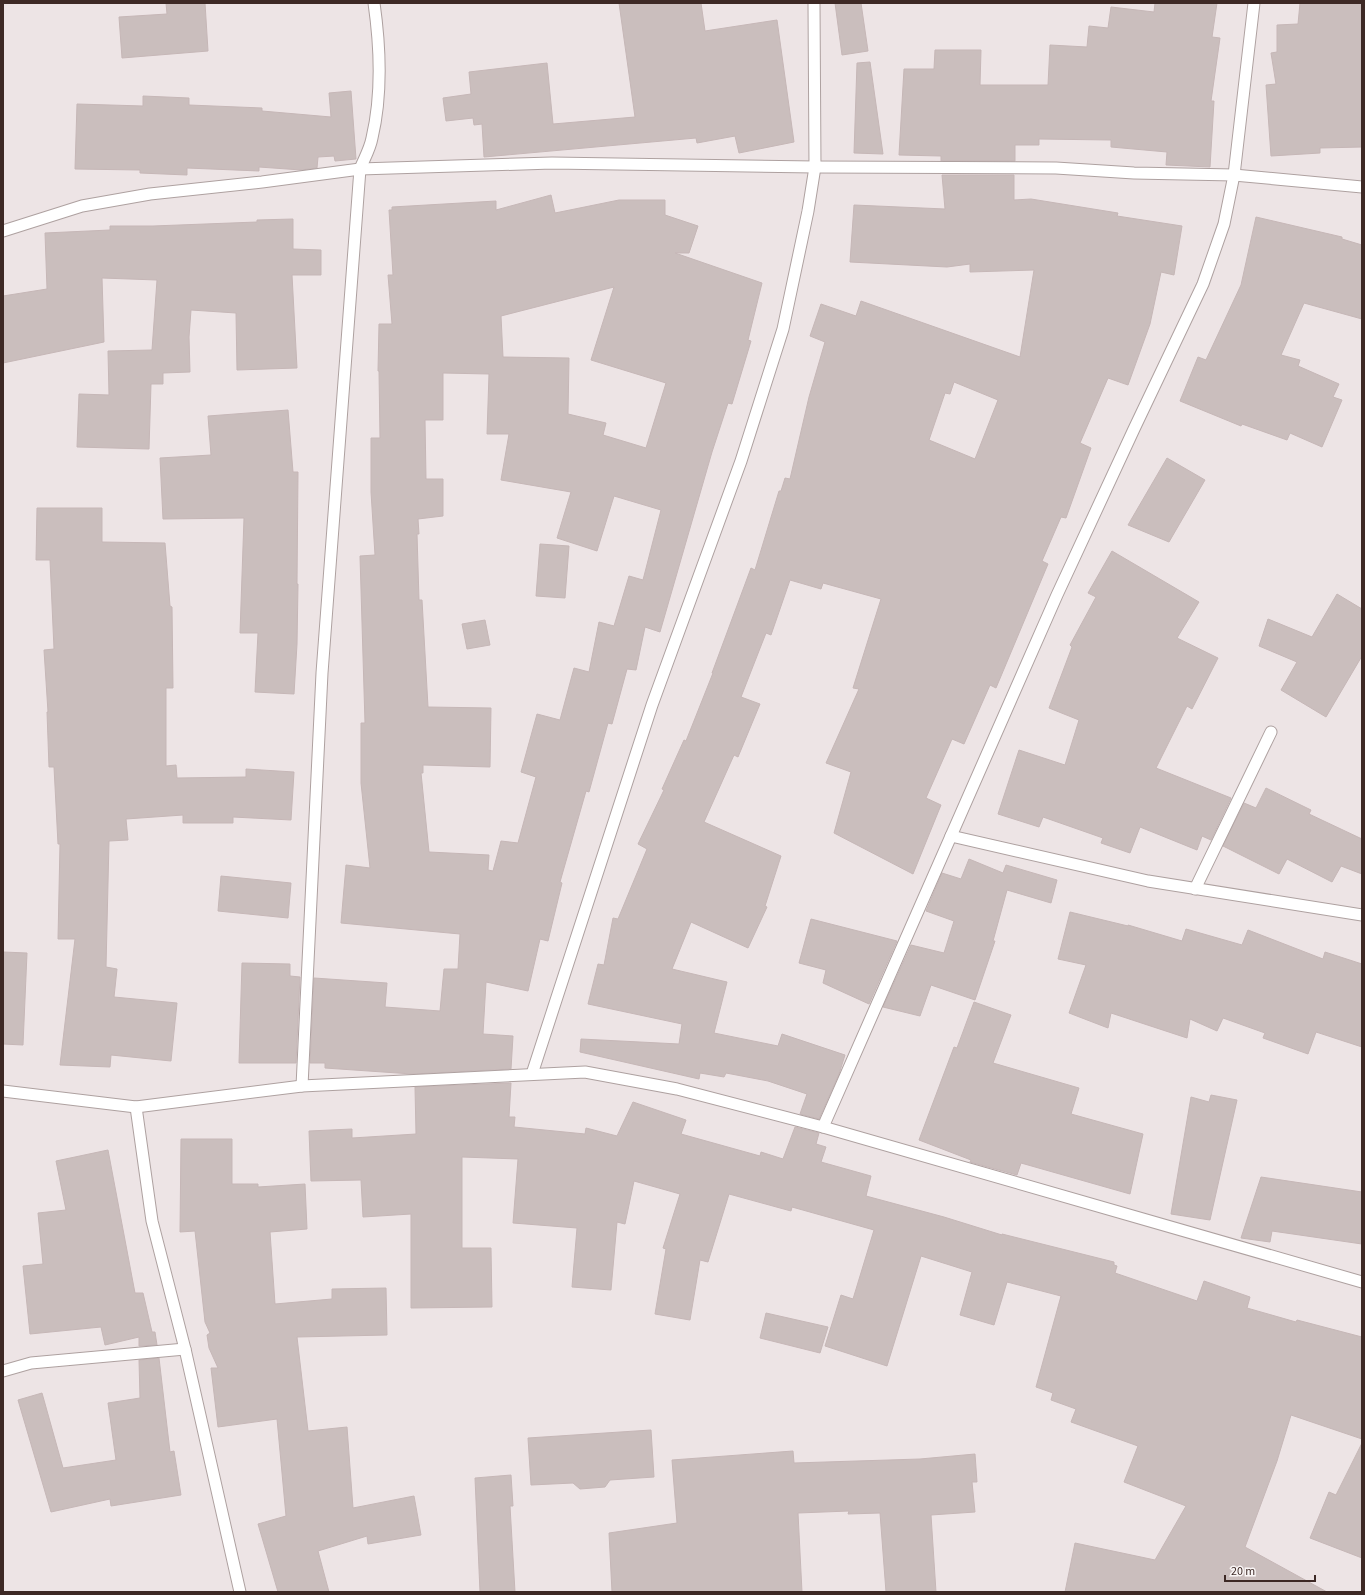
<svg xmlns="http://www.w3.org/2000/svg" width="1365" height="1595" viewBox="0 0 1365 1595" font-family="'Source Sans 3',sans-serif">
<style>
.building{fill:#cabebd;stroke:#c6b7b7;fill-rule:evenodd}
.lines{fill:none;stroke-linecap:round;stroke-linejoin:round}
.service-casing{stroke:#aea1a0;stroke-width:13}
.minor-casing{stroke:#aea1a0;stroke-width:13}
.tertiary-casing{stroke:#aea1a0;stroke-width:13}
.service{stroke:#fff;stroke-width:11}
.minor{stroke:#fff;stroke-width:11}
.tertiary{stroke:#fff;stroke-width:11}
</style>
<rect width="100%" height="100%" fill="#ede4e5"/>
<g class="building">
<path d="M166 3H205L208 51 122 58 119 17 167 14Z"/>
<path d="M619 3H701L705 31 777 20 794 142 739 153 735 136 697 143 696 138 484 157 482 124 474 125 473 118 446 121 443 98 471 94 469 72 547 63 553 124 635 117Z"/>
<path d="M835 3H861L868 51 842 55Z"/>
<path d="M1155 3H1217L1212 37 1220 38 1211 101H1214L1210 167 1166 165 1167 152 1111 147V140L1039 139V145H1015V161H941V156L899 155 904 69H934L935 50H981L980 85H1048L1050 45 1087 47 1089 26 1108 28 1111 7 1154 12Z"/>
<path d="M1300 3H1362V147L1320 148V153L1271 156 1266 85 1276 84 1271 53 1277 52V25L1298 24Z"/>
<path d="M870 62 883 154 854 153 857 63Z"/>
<path d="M351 91 356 159 335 161 334 156 318 157 317 168 301 170 259 167V171L187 168V175L140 173V170L75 169 77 104 143 106V96L189 98V105L262 108V111L331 117 329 93Z"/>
<path d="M942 175H1014V200L1031 199 1118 213 1117 216 1182 226 1174 275 1161 272 1150 324 1128 385 1108 378 1080 443 1091 448 1066 518 1061 517 1042 561 1048 564 996 688 990 685 964 744 952 739 926 798 941 805 913 874 834 833 851 772 826 763 859 689 853 688 881 599 823 583 821 589 790 580 771 635 766 633 741 697 760 704 738 757 734 755 704 822 781 856 765 906 767 907 748 948 691 922 672 969 727 982 714 1033 778 1046 782 1034 845 1055 839 1074 819 1119 800 1114 807 1094 768 1081 726 1073 724 1077 700 1073 699 1079 580 1052 581 1039 679 1044 682 1024 588 1004 598 964 604 965 613 918 618 919 647 849 638 844 664 790 662 789 684 740 686 741 713 673H712L751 568 755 570 779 491H781L785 478 790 479 809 397 825 342 810 336 821 304 856 316 861 301 1020 357 1034 270 970 272V264L947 267 850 262 854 205 945 209ZM954 382 998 400 975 459 929 440 945 393 950 394Z"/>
<path d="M551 195 555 213 619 200H665V215L698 226 689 253H675L762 283 748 340 751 341 732 404 728 403 712 452 660 632 645 627 636 670 627 669 612 724 608 723 589 792 586 791 560 882 562 883 548 941 540 939 528 991 486 982 483 1034 513 1036 511 1069 412 1074 325 1068V1063H310L314 978 387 983 385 1007 440 1011 444 969H458L460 934 341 923 346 865 370 868 361 783V723H365L360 556 375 555 371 492V438H380L379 371H378L379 324H392L388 275H393L389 210H392V207L496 201V210ZM614 287 591 360 666 383 646 448 603 435 606 423 568 414 569 358 503 357 501 316ZM443 373 489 374 487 434H509L501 480 571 492 557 538 597 551 614 496 661 510 643 580 629 576 614 626 599 622 589 672 574 668 560 720 537 714 521 772 536 777 518 843 501 841 493 871 488 870 489 855 429 852 421 773H423V765L490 767 491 708 428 707 422 600H419L417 534H419L418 519 443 516V479H426L425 420H443Z"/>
<path d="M1256 217 1342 237V239L1362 245V319L1304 303 1281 355 1300 360 1298 366 1339 384 1333 397 1342 400 1322 447 1290 433 1287 440 1242 424 1241 426 1180 401 1198 357 1206 360 1241 285Z"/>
<path d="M293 219V249L321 250V275H292L297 368 237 370 236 313 191 310 189 337 190 372 163 373V384H151L149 449 77 447 79 394 109 395 108 351 152 350 157 280 102 278 104 342 3 363V296L47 289 45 233 110 230V226H153L257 222V220Z"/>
<path d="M288 410 293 472H298L297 584H298L297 644 294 694 255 692 258 633H240L244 518 163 519 160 458 211 455 208 416Z"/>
<path d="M1167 458 1205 480 1169 542 1128 525Z"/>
<path d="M37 508H102V542L165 543 170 606 172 607 173 688H166V766L176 765 177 778 246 777V769L294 772 291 820 233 817V823H183V815L126 819 128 840 109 841 106 967 117 969 114 997 177 1003 171 1061 111 1055 110 1067 60 1065 75 939H58L60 844H58L54 767H49L47 712H48L44 650 54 649 50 560H36Z"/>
<path d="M540 544 569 546 565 598 536 596Z"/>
<path d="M1112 551 1199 602 1177 638 1218 658 1192 709 1187 706 1156 768 1231 798 1211 840 1202 836 1197 850 1140 827 1130 853 1101 843 1103 838 1043 817 1039 827 998 814 1019 750 1065 765 1079 720 1049 708 1072 647 1070 645 1096 597 1088 593Z"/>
<path d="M1337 594 1362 609V656L1326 717 1281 690 1297 662 1259 646 1268 619 1312 637Z"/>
<path d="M485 620 490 645 467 649 462 624Z"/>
<path d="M1266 788 1311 810 1309 814 1362 839V874L1341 866 1332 882 1287 859 1279 874 1223 846 1244 803 1256 808Z"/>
<path d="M969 859 1003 873 1006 865 1057 880 1051 903 1007 890 993 941H995L975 1000 931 985 920 1016 883 1007 911 945 944 953 954 921 926 911 942 873 961 879Z"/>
<path d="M221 876 291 883 288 918 218 911Z"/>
<path d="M1070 912 1128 926V925L1182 941 1186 929 1242 945 1248 930 1323 959 1325 952 1362 964V1047L1316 1032 1308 1054 1263 1038 1265 1033 1223 1018 1217 1031 1190 1019 1187 1038 1111 1013 1108 1028 1069 1013 1086 965 1058 959Z"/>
<path d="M811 919 897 941 869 1004 823 983 826 970 799 963Z"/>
<path d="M3 952 27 953 23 1045 3 1044Z"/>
<path d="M242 963 290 964V976L300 977 296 1063H239Z"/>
<path d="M974 1002 1011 1015 993 1063 1079 1088 1071 1114 1143 1134 1130 1194 1021 1163 1017 1175 970 1162 971 1160 919 1140 954 1047 957 1048Z"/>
<path d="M511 1083 509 1117H515L514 1127 585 1134 586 1128 617 1136 633 1102 686 1120 681 1134 760 1156 761 1152 783 1159 795 1127 819 1133 816 1144 826 1147 821 1162 871 1176 866 1196 944 1217 1002 1235V1234L1114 1262V1265L1117 1266 1115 1273 1197 1301 1204 1281 1250 1297 1247 1308 1296 1322 1297 1320 1362 1337V1439L1291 1415 1277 1461 1245 1547 1327 1592H1065L1075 1543 1155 1560 1186 1506 1124 1482 1138 1446 1071 1422 1076 1409 1051 1400 1053 1393 1036 1387 1061 1296 1007 1282 994 1325 960 1315 972 1272 921 1256 887 1366 825 1346 841 1295 853 1299 874 1230 792 1207 791 1211 729 1194 708 1262 700 1260 690 1320 655 1314 666 1249 663 1248 680 1194 634 1181 625 1224 617 1222 611 1290 572 1287 577 1228 513 1223 518 1159 462 1157V1248H491L492 1307 411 1308V1214L363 1217 361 1180 311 1181 309 1131 352 1129V1138L416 1134 415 1087Z"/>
<path d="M1211 1095 1237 1100 1210 1220 1171 1214 1191 1097 1209 1102Z"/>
<path d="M181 1139H232V1184H258V1187L305 1184 307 1229 270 1232 275 1304 332 1299V1289L386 1288 387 1335 297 1337 308 1431 347 1427 353 1508 414 1496 421 1535 368 1544 367 1536 318 1551 329 1592H278L258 1524 286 1516 277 1419 218 1427 211 1368H218L209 1348 207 1335 210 1333 205 1322 195 1231 180 1232Z"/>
<path d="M108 1150 135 1293H143L152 1332H155L157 1345 139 1346V1337L105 1345 101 1327 30 1334 23 1266 43 1264 38 1213 66 1210 56 1161Z"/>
<path d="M1261 1177 1362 1192V1244L1272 1231 1270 1242 1241 1238Z"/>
<path d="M766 1313 828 1327 820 1353 760 1338Z"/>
<path d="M159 1358 170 1452 174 1451 181 1495 111 1506 110 1499 51 1512 18 1400 42 1393 63 1468 116 1460 108 1403 140 1398 139 1360Z"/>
<path d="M651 1430 654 1477 610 1480 605 1487 580 1489 573 1483 531 1485 528 1438Z"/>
<path d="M1362 1443V1558L1310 1538 1329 1492 1336 1495Z"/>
<path d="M793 1451 794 1463 920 1459 975 1454 977 1482H972L975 1512 931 1515 936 1592H886L880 1513 848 1514 849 1511 798 1513 802 1592H612L609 1533 677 1523 672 1460Z"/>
<path d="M511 1475 513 1506H510L515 1592H480L475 1478Z"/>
</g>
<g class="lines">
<g class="service-casing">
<path id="service" d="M1195 889 1271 732"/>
</g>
<g class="minor-casing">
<g id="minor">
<path d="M3 231 82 206 150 194 262 182 360 169 552 163 815 167 1056 168 1134 173 1234 175 1362 187"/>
<path d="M951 836 1148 881 1362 915"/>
<path d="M532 1074 652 705 741 461 783 329 808 211 815 167 814 3"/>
<path d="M302 1086 322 673 360 169C364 159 370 149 372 138 382 96 380 45 374 3"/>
<path d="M136 1107 152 1221 185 1349 240 1592"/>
<path d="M823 1127 1057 595 1134 429 1203 284 1224 224 1234 175 1254 3"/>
<path d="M3 1371 31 1363 185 1349"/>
</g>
</g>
<g class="tertiary-casing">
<path id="tertiary" d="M3 1091 136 1107 302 1086 585 1072 677 1089 823 1127 1362 1282"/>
</g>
<use href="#service" class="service"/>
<use href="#minor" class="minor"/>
<use href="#tertiary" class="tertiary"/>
</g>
<rect width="1365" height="1595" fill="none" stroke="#3d2925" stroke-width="8"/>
<path d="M1225 1575v6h90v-6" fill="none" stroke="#3d2925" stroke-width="2"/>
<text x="1231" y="1575" font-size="12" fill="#3d2925" stroke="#f9f5f5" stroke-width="3" paint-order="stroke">20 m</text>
</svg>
